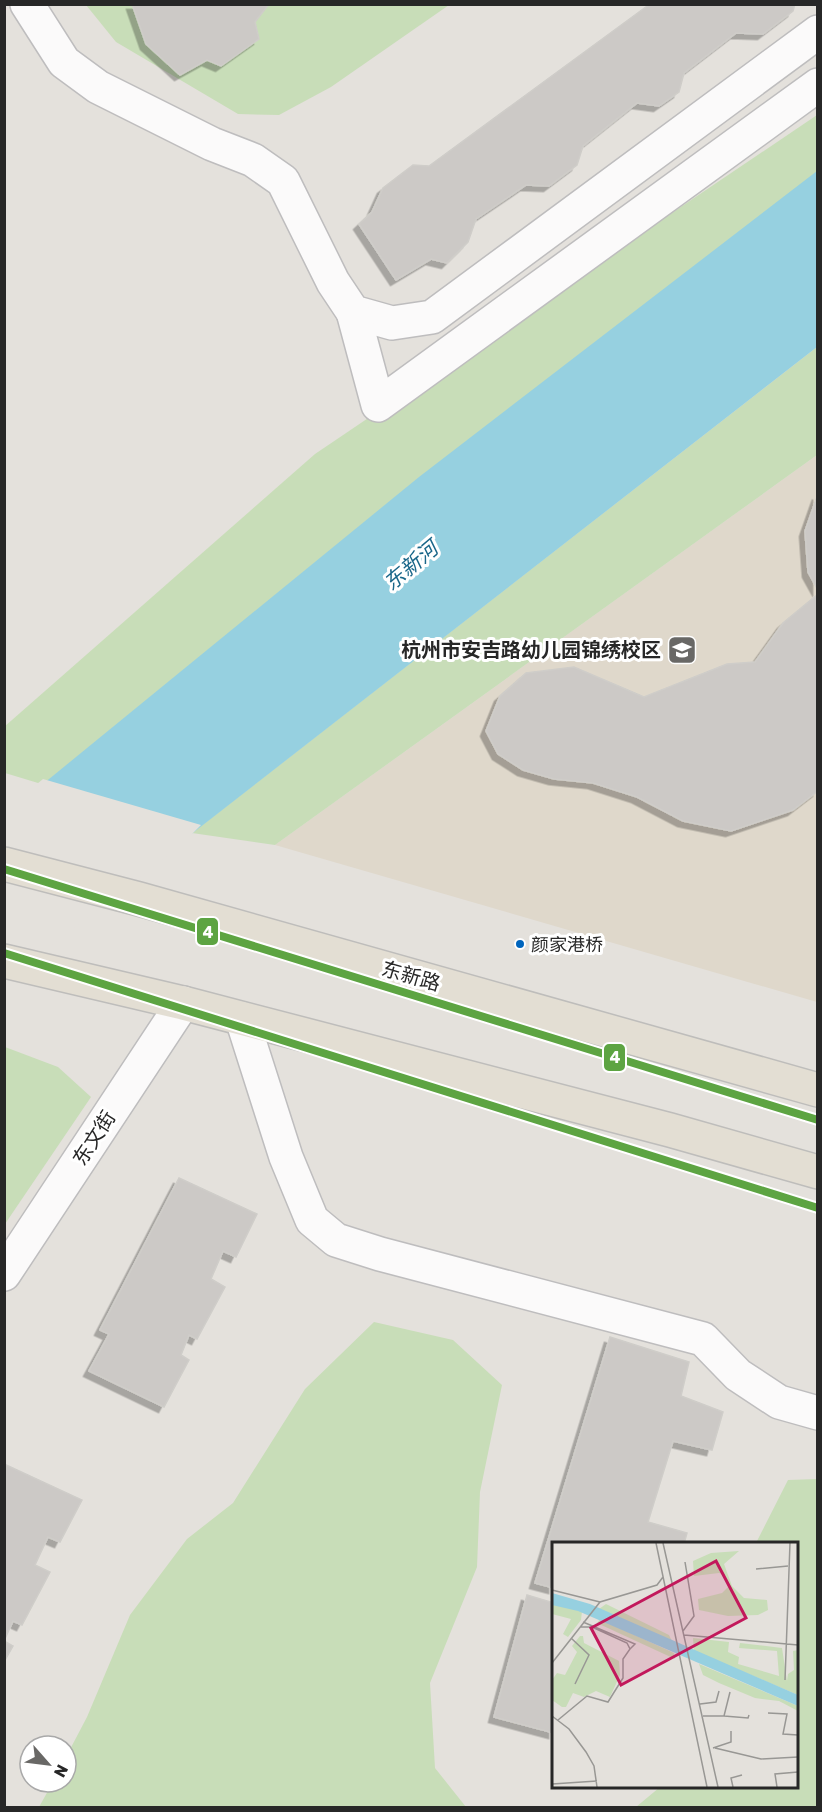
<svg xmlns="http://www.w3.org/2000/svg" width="822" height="1812" viewBox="0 0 822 1812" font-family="Rubik,'Noto Sans SC',sans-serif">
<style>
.education{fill:#dfd8cb}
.green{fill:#c8ddb8}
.water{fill:#96d0e0}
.pier{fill:#e4e1dc}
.building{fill:#ccc9c6;stroke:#cfcdc9;stroke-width:1.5;filter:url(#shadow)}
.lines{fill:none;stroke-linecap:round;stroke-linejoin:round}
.minor-casing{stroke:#bebdbe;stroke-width:36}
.major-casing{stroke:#bebdbb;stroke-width:36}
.minor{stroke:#fbfafa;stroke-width:33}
.major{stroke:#e3ded3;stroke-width:33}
.metro-1-casing{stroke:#fff;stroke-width:12}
.metro-1{stroke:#5da442;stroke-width:8}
.bus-dot{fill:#0065bd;stroke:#fff;stroke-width:2}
.labels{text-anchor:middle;stroke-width:6;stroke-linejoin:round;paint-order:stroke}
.bus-label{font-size:18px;fill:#272727;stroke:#fff;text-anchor:start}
.poi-label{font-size:20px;font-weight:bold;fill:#272727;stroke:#fff;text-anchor:end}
.street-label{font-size:20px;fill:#272727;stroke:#fff}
.water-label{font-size:21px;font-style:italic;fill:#196689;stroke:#fff}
.inset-road{fill:none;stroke:#989794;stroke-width:1.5}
.view{fill:#c2185b;fill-opacity:0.15;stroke:#c2185b;stroke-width:3}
.inset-edge{fill:none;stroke:#272727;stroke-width:3}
.line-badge{stroke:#fff;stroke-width:2}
.badge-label{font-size:16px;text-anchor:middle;font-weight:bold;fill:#fff}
</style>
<defs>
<filter id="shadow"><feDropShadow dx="-5.5" dy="5.5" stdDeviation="0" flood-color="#0004"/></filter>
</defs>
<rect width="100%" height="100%" fill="#e4e1dc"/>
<path class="education" d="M817 455V1002L275 845Z"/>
<g class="green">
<path d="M86 5H449L331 87 279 115 238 114 116 42Z"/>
<path d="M817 115V191L48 786 5 773 4 727 315 454Z"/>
<path d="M817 347V455L275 845 192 833Z"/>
<path d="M5 1047 58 1067 91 1097 5 1224Z"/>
<path d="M374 1322 453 1340 502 1385 480 1492 477 1567 430 1683 435 1768 466 1807H39L53 1782H66V1757L87 1717 130 1615 187 1539 233 1503 305 1389Z"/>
<path d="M817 1479V1807H636L660 1787 796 1786V1544L756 1543 788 1480Z"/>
</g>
<path class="water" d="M817 171V347L5 979V815L419 477Z"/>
<path class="pier" d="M43 779 201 825 180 846 4 982V811Z"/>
<g class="building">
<path d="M132 4H269L255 22 259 39 221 66 207 60 180 75 146 44Z"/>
<path d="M650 4H795L793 11 763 34 736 33 684 73 679 92 659 106 637 103 583 146 577 165 549 186 526 185 476 219 468 242 447 263 431 259 396 280 359 224 372 212 383 188 413 165 429 166Z"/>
<path d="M818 494V590L808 572 805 531Z"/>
<path d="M818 594V791L793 810 731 831 683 821 637 797 593 783 554 779 523 770 498 754 486 731 500 696 526 673 574 667 644 697 727 664 755 662 783 623Z"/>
<path d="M179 1178 257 1214 236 1257 223 1251 211 1279 225 1287 197 1339 189 1335 181 1355 189 1360 164 1407 89 1371 109 1334 100 1330Z"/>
<path d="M610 1337 689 1362 681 1396 723 1412 712 1450 673 1441 648 1522 687 1533 684 1544H554V1588L535 1583Z"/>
<path d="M4 1464 82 1500 60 1542 48 1537 35 1565 50 1572 22 1625 13 1621 4 1641Z"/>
<path d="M527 1595 554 1603V1733L494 1717Z"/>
<path d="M4 1641 13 1646 4 1662Z"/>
</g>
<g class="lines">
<g class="minor-casing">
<g id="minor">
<path d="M27 4 64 62 98 87 212 144 253 160 283 181 333 282 353 312 392 323 432 317 818 32"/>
<path d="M353 312 378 405 818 85"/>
<path d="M242 1019 286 1157 312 1220 336 1240 380 1254 703 1339 738 1375 779 1402 818 1413"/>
<path d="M4 1274 183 1003"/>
</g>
</g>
<g class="major-casing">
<g id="major">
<path d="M4 864 139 899 818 1090"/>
<path d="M4 961 183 1003 670 1130 818 1172"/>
</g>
</g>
<use href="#minor" class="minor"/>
<use href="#major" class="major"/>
<g class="metro-1-casing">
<g id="metro-1">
<path d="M4 869 818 1120"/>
<path d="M4 953 818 1208"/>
</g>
</g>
<use href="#metro-1" class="metro-1"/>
</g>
<defs>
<g id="school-square" transform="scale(1.5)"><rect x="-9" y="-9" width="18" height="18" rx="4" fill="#696866" stroke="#fff"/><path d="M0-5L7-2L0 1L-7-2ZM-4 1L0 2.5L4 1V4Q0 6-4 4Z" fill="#fff"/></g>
</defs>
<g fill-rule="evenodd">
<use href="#school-square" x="682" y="650"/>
</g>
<circle class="bus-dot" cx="520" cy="944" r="5"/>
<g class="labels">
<g class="bus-label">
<text x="531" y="951">颜家港桥</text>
</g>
<g class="poi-label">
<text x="661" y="657">杭州市安吉路幼儿园锦绣校区</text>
</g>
<g class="street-label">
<text transform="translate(411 976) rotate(16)" y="7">东新路</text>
<text transform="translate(94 1138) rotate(-57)" y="7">东文街</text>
</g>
<g class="water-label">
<text transform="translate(411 566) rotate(-40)" y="7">东新河</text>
</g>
</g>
<g transform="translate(552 1542)">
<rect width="246" height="246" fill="#e4e1dc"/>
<path d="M187 9 172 22 180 44 192 56 215 58 216 68 206 73 176 74 147 68 146 57 170 51 177 44 173 33 167 31 142 34 141 19 159 11ZM0 61 30 69 29 78 16 95 11 92 19 77 0 72ZM54 62 117 93 120 99 47 67ZM48 77 122 111 123 117 45 81ZM28 94H31L32 101 67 119 68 133 58 155 44 149 32 155 21 151 14 165H10L0 158V138L5 131 13 133 25 110 20 104ZM141 96 177 100 176 110 187 115 186 122 227 134 225 109 187 106 188 101 230 106 235 139 236 132 242 128 241 109 246 108V153L142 109ZM147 122 246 164V169L227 159 203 156 167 141 151 133Z" fill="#c8ddb8"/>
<path d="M0 51 38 62 246 153V164L26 69 0 63Z" fill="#96d0e0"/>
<path class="inset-road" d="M104 1 155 245M111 1 166 245M204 27 236 24M0 48 48 60M31 80 83 102 78 107M131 89 142 74 133 20M132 93 246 103M19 96 37 113 23 142M0 121 48 60 105 43 111 35M233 138 238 1M148 162 164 160 167 149M216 171 235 172 231 192 246 193M0 174 17 187 34 210 42 224 45 245M151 174H172L178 150M172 174 196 176 197 173M6 178 35 154 56 160 71 136V117L78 107 75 101 40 85H28M161 206 179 200V189M163 206 209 217 246 215M0 242 45 239M181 245 179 236 190 233M225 245 223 232 246 230"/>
<path class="view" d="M164 19 194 76 69 143 39 86Z"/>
<rect width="246" height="246" class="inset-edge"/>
</g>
<g class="line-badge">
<rect x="196" y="917" width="23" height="29" rx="6" fill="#5da442"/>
<rect x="603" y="1043" width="23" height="29" rx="6" fill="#5da442"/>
</g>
<g class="badge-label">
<text x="208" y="938">4</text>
<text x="615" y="1063">4</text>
</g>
<rect width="822" height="1812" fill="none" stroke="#272727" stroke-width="12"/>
<g transform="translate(48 1764) rotate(118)"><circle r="28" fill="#ffffff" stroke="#a9a9a9" stroke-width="1.5"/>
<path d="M0-4.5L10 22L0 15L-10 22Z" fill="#696866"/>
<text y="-9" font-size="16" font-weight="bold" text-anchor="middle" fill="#272727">N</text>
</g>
</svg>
